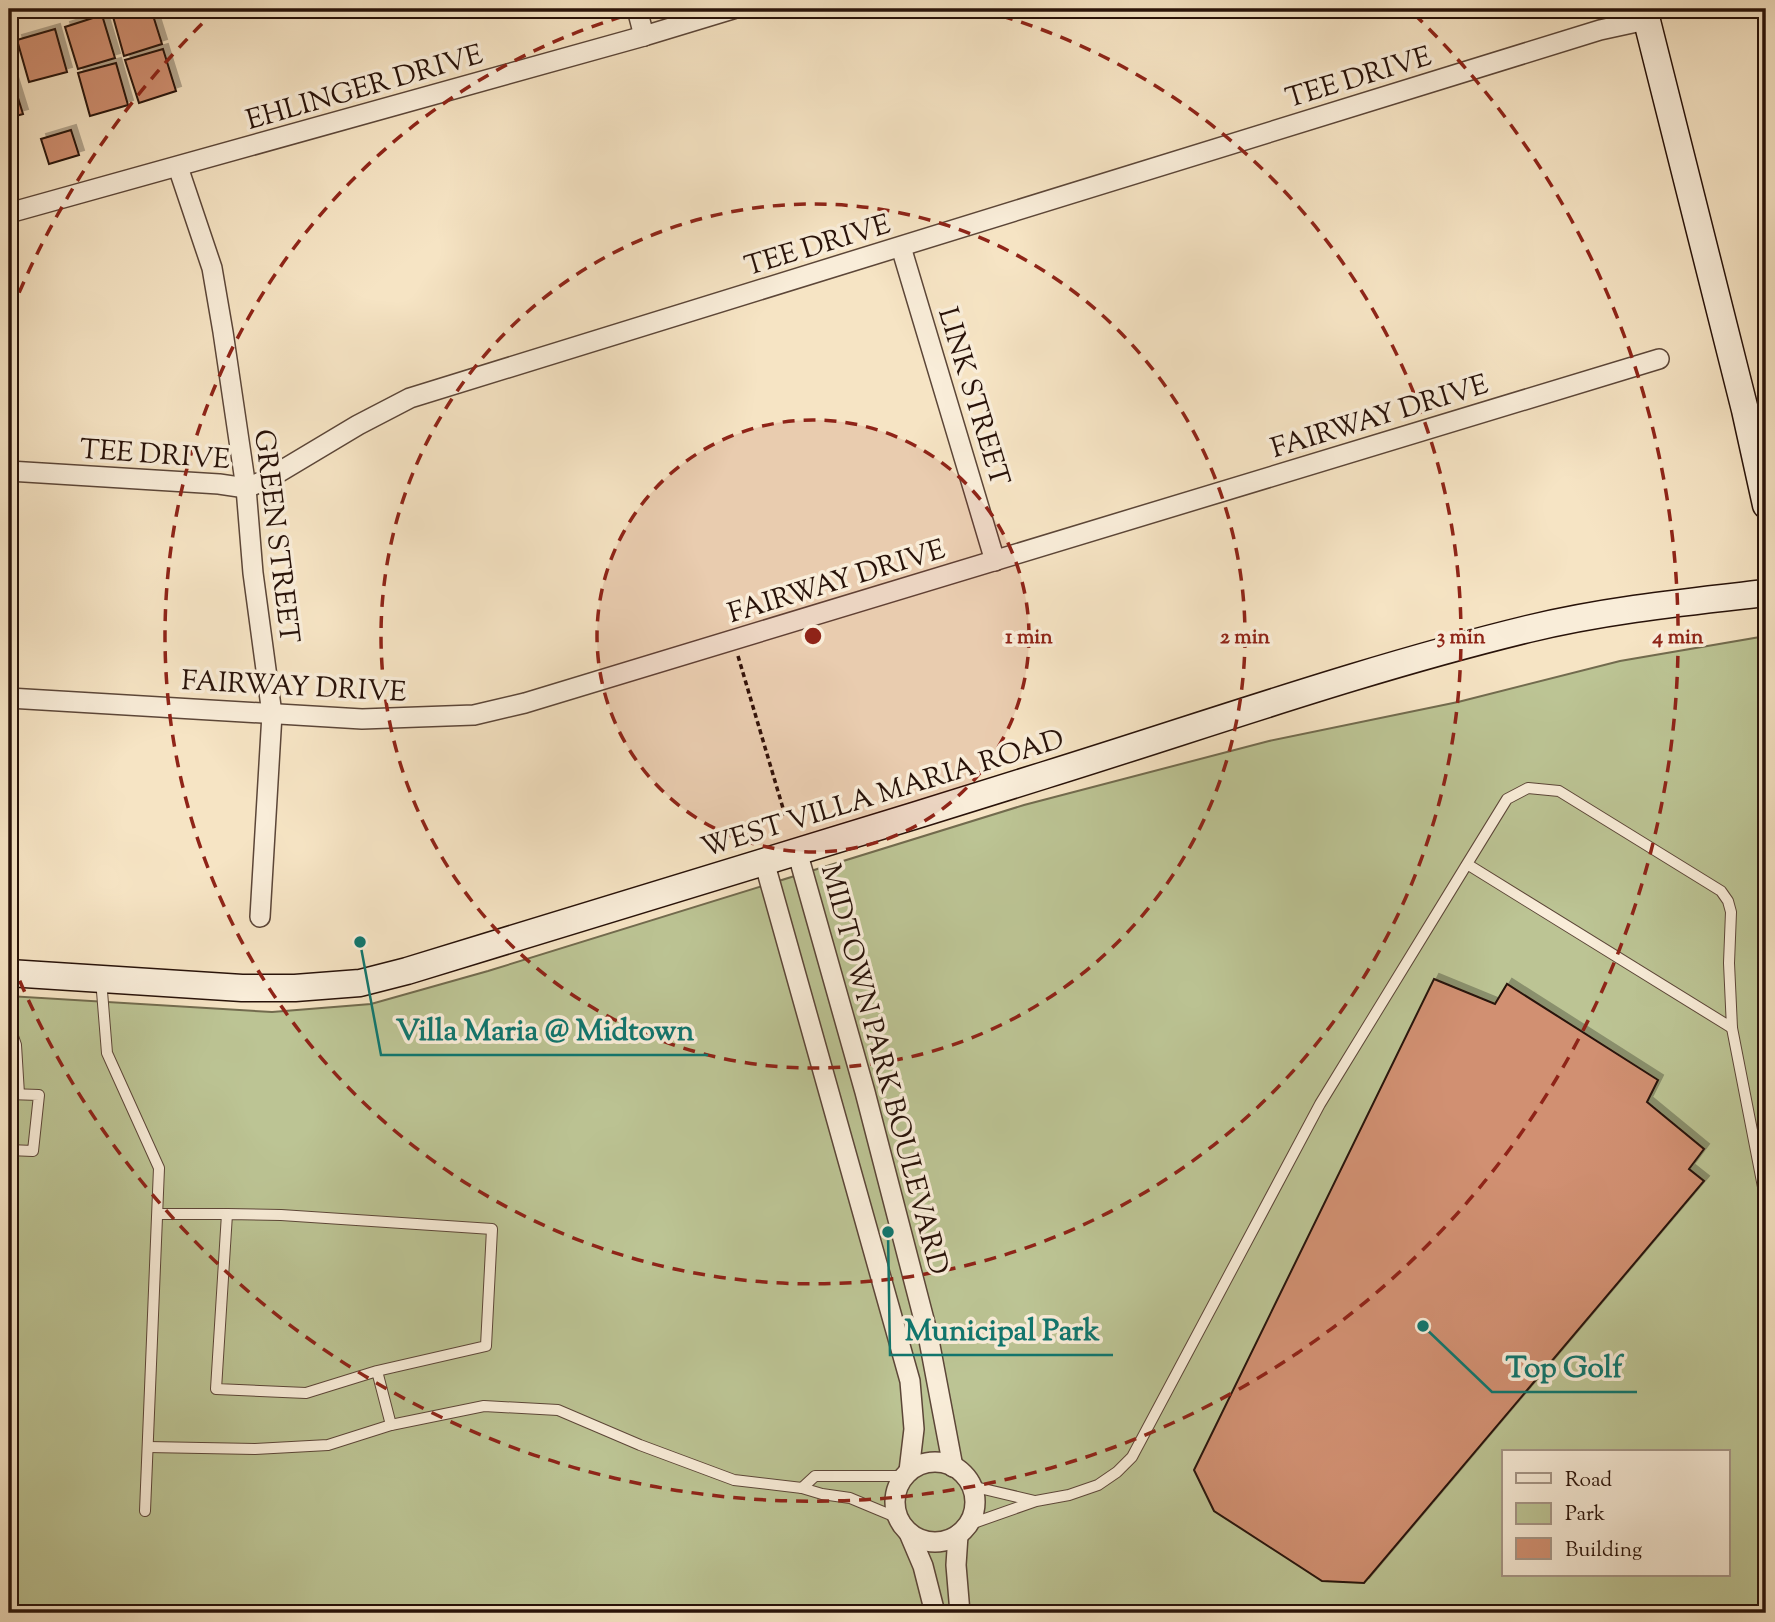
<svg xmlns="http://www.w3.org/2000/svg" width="1775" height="1622" viewBox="0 0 1775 1622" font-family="'Sorts Mill Goudy',serif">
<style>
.green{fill:#bcc494;stroke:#726b4e;stroke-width:2;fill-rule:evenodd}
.building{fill:#d19072;stroke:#281209;stroke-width:2;filter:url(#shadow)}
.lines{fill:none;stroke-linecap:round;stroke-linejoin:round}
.service-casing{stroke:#5c4638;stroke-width:12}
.minor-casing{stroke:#5c4638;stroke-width:22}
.secondary-casing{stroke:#281209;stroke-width:29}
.path{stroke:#281209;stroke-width:3.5;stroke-dasharray:5 3.5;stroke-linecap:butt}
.service{stroke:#f9edd9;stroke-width:10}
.minor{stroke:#f9edd9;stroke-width:19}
.secondary{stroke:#f9edd9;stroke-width:26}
.rail{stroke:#281209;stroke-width:5;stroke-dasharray:12 12;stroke-linecap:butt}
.ring{fill:none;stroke:#8f2418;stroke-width:3.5;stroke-dasharray:12 9}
.labels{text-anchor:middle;stroke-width:7;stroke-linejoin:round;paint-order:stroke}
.street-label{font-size:28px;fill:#281209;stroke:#f9edd9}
.centre{fill:#8f2418;stroke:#f9edd9;stroke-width:3.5}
.ring-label{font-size:21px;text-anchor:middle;font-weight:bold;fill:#8f2418;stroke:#f9edd9;stroke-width:7;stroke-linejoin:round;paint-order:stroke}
.leader{fill:none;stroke:#0f766e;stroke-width:2.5}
.callout-dot{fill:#0f766e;stroke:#f9edd9;stroke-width:2.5}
.callout-label{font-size:30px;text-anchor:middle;font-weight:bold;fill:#0f766e;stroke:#f9edd9;stroke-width:7;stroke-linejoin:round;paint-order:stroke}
</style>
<defs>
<filter id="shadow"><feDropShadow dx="5" dy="-5" stdDeviation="0" flood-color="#0004"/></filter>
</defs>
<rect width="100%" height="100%" fill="#f6e4c4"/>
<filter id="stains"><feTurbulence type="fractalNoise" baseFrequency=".00286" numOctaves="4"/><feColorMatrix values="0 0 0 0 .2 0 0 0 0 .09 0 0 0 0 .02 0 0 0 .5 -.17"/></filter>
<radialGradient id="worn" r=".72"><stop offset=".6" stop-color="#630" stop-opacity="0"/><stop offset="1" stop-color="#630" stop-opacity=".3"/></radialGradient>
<path class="green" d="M1766 636V1613H9V996L272 1012 371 1004 488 971 1024 805 1269 741 1458 702 1620 661ZM1504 1452H1728V1575H1504Z"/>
<g class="building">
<path d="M127 9H151L162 44 124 56 112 13Z"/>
<path d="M102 15 115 58 78 69 65 27Z"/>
<path d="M55 29 67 72 29 82 17 40Z"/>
<path d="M163 49 176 91 139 103 125 60Z"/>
<path d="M116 63 128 105 90 116 78 73Z"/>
<path d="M9 69 23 114 9 118Z"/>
<path d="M71 130 79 155 49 164 41 139Z"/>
<path d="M1434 979 1495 1004 1507 984 1658 1080 1647 1102 1704 1149 1689 1169 1704 1181 1364 1583 1322 1581 1214 1511 1194 1470Z"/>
</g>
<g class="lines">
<g class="service-casing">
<g id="service">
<path d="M101 979 107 1053 159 1168 145 1511"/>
<path d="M9 1000 11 976"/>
<path d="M9 1025 16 1045 19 1094"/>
<path d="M1732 1028 1765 1197"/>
<path d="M9 1094 39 1095 33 1151 9 1150"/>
<path d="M158 1214H227"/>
<path d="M377 1371 486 1346 492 1229 281 1215 227 1214 216 1389 306 1393 377 1371 391 1425"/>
<path d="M148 1447 255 1449 328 1445 391 1425 484 1406 558 1410 640 1445 734 1480 802 1488 822 1494 850 1498 898 1518"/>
<path d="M971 1486 1035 1501"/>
<path d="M802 1488 815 1476H905"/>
<path d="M968 1525 1036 1501 1069 1495 1098 1485 1117 1472 1132 1457 1320 1104 1467 864 1732 1028 1729 963 1731 912 1728 901 1721 891 1559 791 1528 788 1507 799 1467 864"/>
</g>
</g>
<g class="minor-casing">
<g id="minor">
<path d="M637 9 644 36"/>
<path d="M178 167 212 268 223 332 246 488 253 573 272 714 260 917"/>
<path d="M9 213 644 36 733 9"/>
<path d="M901 247 995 561"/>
<path d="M9 471 219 484 246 488 266 480 358 425 410 398 1600 30 1646 20"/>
<path d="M9 698 362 719 474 715 525 703 1659 359"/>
<path d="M797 851 865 1092 928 1335 953 1467"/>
<path d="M764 861 910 1381 914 1429 909 1471"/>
<circle cx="935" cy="1502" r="40"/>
<path d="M909 1533 923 1566 935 1613"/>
<path d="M958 1535 956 1565 960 1613"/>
</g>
</g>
<g class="secondary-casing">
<g id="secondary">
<path d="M1644 9 1745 410 1766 505"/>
<path d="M9 973 242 988H295L360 983 407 971C620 905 833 842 1045 775 1206 725 1364 669 1528 629 1606 610 1687 602 1766 593"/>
</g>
</g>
<path class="path" d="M738 656 785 815"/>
<use href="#service" class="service"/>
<use href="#minor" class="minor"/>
<use href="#secondary" class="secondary"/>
<path class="rail" d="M1765 9 1766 13"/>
</g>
<circle cx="813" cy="636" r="216" fill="#8f2418" fill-opacity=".12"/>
<g class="ring">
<circle cx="813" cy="636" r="216"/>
<circle cx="813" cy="636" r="432"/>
<path d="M981 10A648 648 0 1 1 645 10"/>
<path d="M11 312A865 865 0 0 1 212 14M1414 14A865 865 0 1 1 11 960"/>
</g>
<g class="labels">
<g class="street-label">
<text transform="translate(1358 76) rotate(-17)" y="10">TEE DRIVE</text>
<text transform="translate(364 86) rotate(-16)" y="10">EHLINGER DRIVE</text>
<text transform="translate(817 244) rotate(-17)" y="10">TEE DRIVE</text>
<text transform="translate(975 396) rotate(73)" y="10">LINK STREET</text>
<text transform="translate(1379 415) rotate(-17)" y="10">FAIRWAY DRIVE</text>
<text transform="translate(155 453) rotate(4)" y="10">TEE DRIVE</text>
<text transform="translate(278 536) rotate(83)" y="10">GREEN STREET</text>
<text transform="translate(836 580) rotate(-17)" y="10">FAIRWAY DRIVE</text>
<text transform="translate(294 685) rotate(3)" y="10">FAIRWAY DRIVE</text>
<text transform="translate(882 792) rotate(-17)" y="10">WEST VILLA MARIA ROAD</text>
<text transform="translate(886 1069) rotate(75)" y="10">MIDTOWN PARK BOULEVARD</text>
</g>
</g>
<circle cx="813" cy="636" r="10" class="centre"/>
<g class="ring-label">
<text x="1029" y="643">1 min</text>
<text x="1245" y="643">2 min</text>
<text x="1461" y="643">3 min</text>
<text x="1678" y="643">4 min</text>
</g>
<path class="leader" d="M360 942L381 1055H708M888 1232L890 1355H1113M1423 1326L1492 1392H1637"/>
<g class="callout-dot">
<circle cx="360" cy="942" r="7"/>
<circle cx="888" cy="1232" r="7"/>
<circle cx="1423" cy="1326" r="7"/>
</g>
<g class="callout-label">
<text x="545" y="1040">Villa Maria @ Midtown</text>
<text x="1002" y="1340">Municipal Park</text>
<text x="1564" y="1377">Top Golf</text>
</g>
<rect width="1775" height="1622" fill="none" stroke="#f6e4c4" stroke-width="35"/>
<rect x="10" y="10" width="1754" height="1601" fill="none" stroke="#281209" stroke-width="3.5"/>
<rect x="18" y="18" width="1740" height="1587" fill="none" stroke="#281209" stroke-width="2"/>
<rect x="1502" y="1450" width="228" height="126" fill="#f9edd9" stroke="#a59586" stroke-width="2"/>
<rect x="1516" y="1473" width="35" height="10" fill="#f9edd9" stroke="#a59586" stroke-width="2"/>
<text x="1565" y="1486" font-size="21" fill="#281209">Road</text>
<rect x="1516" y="1503" width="35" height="21" fill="#bcc494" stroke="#a59586" stroke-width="2"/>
<text x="1565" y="1520" font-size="21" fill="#281209">Park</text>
<rect x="1516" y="1538" width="35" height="21" fill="#d19072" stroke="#a59586" stroke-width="2"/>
<text x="1565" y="1556" font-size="21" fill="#281209">Building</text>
<rect width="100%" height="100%" filter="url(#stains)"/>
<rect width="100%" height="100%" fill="url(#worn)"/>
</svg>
